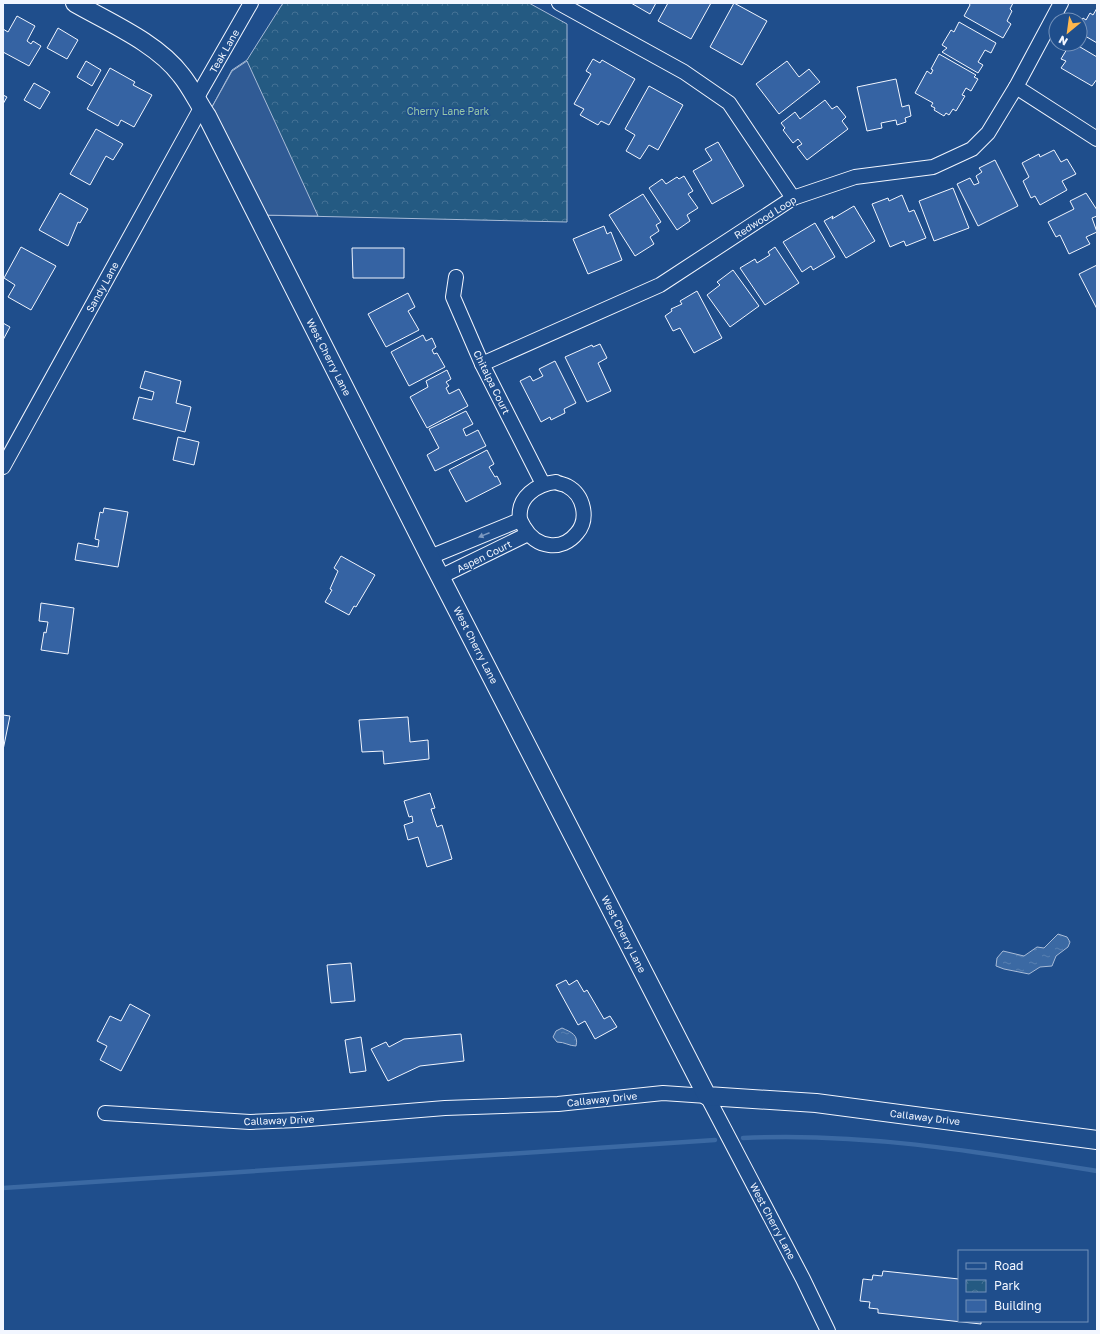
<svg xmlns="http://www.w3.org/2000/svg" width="1100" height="1334" viewBox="0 0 1100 1334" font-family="'Golos Text',sans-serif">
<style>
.park{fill:url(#park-crowns);stroke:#a8bbd7}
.parking{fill:#305b95;stroke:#a8bbd7}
.water{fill:url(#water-ripples);stroke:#a8bbd7}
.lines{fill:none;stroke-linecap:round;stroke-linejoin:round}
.stream{stroke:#3b69a3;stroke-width:4.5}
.building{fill:#3563a3;stroke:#f2f6ff}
.minor-casing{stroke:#f2f6ff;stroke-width:16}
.tertiary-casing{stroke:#f2f6ff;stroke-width:20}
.minor{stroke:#1f4e8c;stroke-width:14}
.tertiary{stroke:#1f4e8c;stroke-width:18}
.oneway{fill:#7e9ac0}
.labels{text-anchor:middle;stroke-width:3;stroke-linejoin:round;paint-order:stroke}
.street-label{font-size:10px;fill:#f2f6ff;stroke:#1f4e8c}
.park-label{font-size:10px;fill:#97c8a6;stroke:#1f4e8c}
</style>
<defs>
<pattern id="park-crowns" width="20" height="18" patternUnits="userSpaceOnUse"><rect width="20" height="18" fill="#245a82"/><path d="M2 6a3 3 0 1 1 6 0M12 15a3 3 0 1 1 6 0" fill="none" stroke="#447295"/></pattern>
<pattern id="water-ripples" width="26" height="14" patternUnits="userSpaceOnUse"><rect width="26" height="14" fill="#3b69a3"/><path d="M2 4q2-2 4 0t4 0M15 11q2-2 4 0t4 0" fill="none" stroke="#587fb1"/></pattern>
</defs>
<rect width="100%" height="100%" fill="#1f4e8c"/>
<path class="park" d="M283 3H529L567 24V222L257 215 207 116 232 70 247 60Z"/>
<path class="parking" d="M247 61 318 216 257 215 207 116 232 71Z"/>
<g class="water">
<path d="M1058 934 1067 937 1070 942 1068 947 1056 956 1052 966 1040 967 1029 974 1004 969 996 966 997 958 1003 951 1024 956 1037 947 1044 948Z"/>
<path d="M562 1028C571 1032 579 1035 576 1046 569 1046 565 1042 557 1042L553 1037 556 1031Z"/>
</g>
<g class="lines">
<g class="stream">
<path d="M743 1138C861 1132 980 1152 1097 1171"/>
<path d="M3 1188 715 1140"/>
</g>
</g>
<g class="building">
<path d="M631 3H656L650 14Z"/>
<path d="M668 3H711L691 39 658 21Z"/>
<path d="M734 3 767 21 742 65 710 47Z"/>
<path d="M969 3H1013L1010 9 1012 11 1007 21 1011 24 1003 38 964 16 970 5Z"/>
<path d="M1097 8V43L1080 33V23L1083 18 1086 20 1090 13 1093 15Z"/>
<path d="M17 16 35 26 27 41 31 44 33 41 41 46 29 66 3 52V29L8 32Z"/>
<path d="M959 22 996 43 991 53 985 50 978 62 983 65 978 73 942 52 947 48 942 45 951 30 954 32Z"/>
<path d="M58 28 78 40 67 59 47 48Z"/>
<path d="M1070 44H1075L1097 57V79L1092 86 1061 68 1066 61 1061 59Z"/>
<path d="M939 54 976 75 974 77 978 79 971 91 966 88 962 95 965 96 956 111 953 109 949 115 946 113 944 116 934 110 935 108 931 106 933 103 915 93 927 71 931 74 933 70 931 69Z"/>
<path d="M593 59 600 63 602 60 635 79 609 125 601 121 598 125 580 115 584 109 574 104 591 74 586 71Z"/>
<path d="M86 61 101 70 92 86 77 77Z"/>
<path d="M787 61 799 77 809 69 820 82 779 114 756 84Z"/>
<path d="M110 68 135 82 133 85 152 95 134 127 121 120 118 126 87 109Z"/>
<path d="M896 79 902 107 909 105 911 116 905 118 906 122 897 125 896 120 881 123 882 128 867 131 857 87Z"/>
<path d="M34 83 50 92 40 109 24 100Z"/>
<path d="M649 86 683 105 658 150 649 145 640 159 626 151 635 135 625 129Z"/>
<path d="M3 95 7 97 3 104Z"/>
<path d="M825 100 832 109 837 106 846 117 842 121 848 129 807 160 797 147 802 144 798 139 793 143 783 130 785 128 781 123 795 112 800 119Z"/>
<path d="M96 129 123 144 113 160 106 156 90 185 70 174Z"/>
<path d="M718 142 744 186 712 204 693 171 712 160 705 149Z"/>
<path d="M1054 150 1061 162 1067 159 1076 174 1062 181 1067 190 1040 205 1035 196 1031 198 1023 181 1029 177 1022 163 1039 154 1040 157Z"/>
<path d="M995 160 1018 206 978 226 957 184 970 178 974 185 979 183 976 176 982 172 979 168Z"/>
<path d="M684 176 693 191 688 194 698 208 687 215 690 221 677 230 649 188 662 179 666 184 677 177 679 179Z"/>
<path d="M953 188 969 228 934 241 919 201Z"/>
<path d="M60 193 88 209 80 223 78 222 68 246 39 230Z"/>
<path d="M1086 193 1097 210V216L1092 218 1097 232 1086 237 1090 244 1069 254 1060 235 1056 237 1048 222 1074 209 1070 201Z"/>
<path d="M643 194 661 222 656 225 659 231 650 237 654 244 635 256 609 215Z"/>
<path d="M902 195 909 212 914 210 926 238 906 246 904 241 890 247 872 204 888 198 889 201Z"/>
<path d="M854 206 875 241 846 258 824 221 833 216 832 219Z"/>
<path d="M815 223 835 257 813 270 811 266 802 272 783 242Z"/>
<path d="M604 226 607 234 611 232 622 260 588 274 573 239Z"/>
<path d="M21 247 56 266 31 310 8 297 15 285 4 278Z"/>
<path d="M775 247 799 283 765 305 740 268 755 259 757 263 770 255 768 252Z"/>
<path d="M352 248H404V278H353Z"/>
<path d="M1097 265V309L1079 274Z"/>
<path d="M733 270 759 306 730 327 707 295 720 285 717 282Z"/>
<path d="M697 291 722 338 694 353 680 328 673 331 665 316 672 311 671 309 682 304 680 301Z"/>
<path d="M408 293 415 307 408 311 419 330 386 347 368 314Z"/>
<path d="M3 323 10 327 3 340Z"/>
<path d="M423 335 426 341 432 338 436 347 432 350 434 354 437 353 445 367 409 386 391 352Z"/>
<path d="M600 344 607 358 598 363 611 391 587 402 565 357 592 345 593 347Z"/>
<path d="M555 361 576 403 564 409 565 413 551 420 550 417 541 422 520 381 530 376 533 381 543 376 539 369Z"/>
<path d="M447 370 451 379 446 382 449 386 446 388 449 394 459 389 468 406 427 428 410 397 428 387 426 381Z"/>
<path d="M145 371 181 381 176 403 191 407 185 432 133 419 139 397 152 400 154 392 140 388Z"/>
<path d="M466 411 473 424 463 429 466 436 478 430 486 446 435 471 427 455 439 448 429 429Z"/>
<path d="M178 437 199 442 194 465 173 460Z"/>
<path d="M487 450 494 464 489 467 495 477 497 476 501 484 466 502 449 470Z"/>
<path d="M104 508 128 512 118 567 75 560 78 543 98 547 99 540 95 539 100 512 103 513Z"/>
<path d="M341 556 375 575 356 607 354 606 349 615 325 602 332 590 330 589 338 571 334 568Z"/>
<path d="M41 603 74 608 68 654 41 650 44 632 46 633 48 622 39 621Z"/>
<path d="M3 715 10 716 3 750Z"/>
<path d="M408 717 410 742 428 740 429 759 384 764 383 751 362 752 359 720Z"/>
<path d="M430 793 435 808 431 809 437 827 442 825 452 859 427 867 418 837 408 840 404 825 413 822 412 816 409 817 404 801Z"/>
<path d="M351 963 355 1001 331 1003 327 965Z"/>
<path d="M566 980 569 985 577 980 584 992 587 990 604 1019 610 1016 617 1027 595 1039 585 1021 578 1025 556 985Z"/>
<path d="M130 1004 150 1015 121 1071 100 1060 107 1046 97 1041 110 1016 121 1021Z"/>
<path d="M461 1034 464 1061 420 1066 388 1081 371 1049 386 1042 389 1047 404 1039Z"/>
<path d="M361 1037 366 1071 350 1073 345 1040Z"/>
<path d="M883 1271 959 1279V1321H981V1324L878 1313V1309L869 1308 870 1302 860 1301 863 1279 872 1280 873 1275 882 1276Z"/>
</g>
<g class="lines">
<g class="minor-casing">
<g id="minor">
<path d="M559 3 684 72 729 103 793 198"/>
<path d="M1016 87 1097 139"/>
<path d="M196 99 251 3"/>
<path d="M456 277 453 297 482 364 543 484"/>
<path d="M482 364 660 285 793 198 855 177 933 167 972 149 988 133 1016 87 1061 3"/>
<path d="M3 467 201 108"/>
<path d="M556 482C559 484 564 484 567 486 584 495 589 519 577 533 562 552 536 548 524 527 523 525 521 522 520 519 517 497 537 484 556 482Z"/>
<path d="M430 557 520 520"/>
<path d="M440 577 528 534"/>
<path d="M105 1113 250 1122 297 1120 445 1108 558 1104 663 1093 707 1096 803 1279 828 1331"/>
</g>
</g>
<g class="tertiary-casing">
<path id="tertiary" d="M75 3C110 23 157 43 181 75 191 87 198 103 207 116L430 557 707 1096 816 1103 1097 1140"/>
</g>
<use href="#minor" class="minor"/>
<use href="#tertiary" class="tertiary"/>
</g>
<defs><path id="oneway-solid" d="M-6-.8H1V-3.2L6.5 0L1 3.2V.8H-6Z"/></defs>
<use class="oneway" href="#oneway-solid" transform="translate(484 535) rotate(158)"/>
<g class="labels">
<g class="street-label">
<text transform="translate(224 51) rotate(-60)" y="4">Teak Lane</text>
<text transform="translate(765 217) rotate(-32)" y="4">Redwood Loop</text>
<text transform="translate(102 287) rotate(-61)" y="4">Sandy Lane</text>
<text transform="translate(329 357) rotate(63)" y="4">West Cherry Lane</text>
<text transform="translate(492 382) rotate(64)" y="4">Chitalpa Court</text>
<text transform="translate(484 556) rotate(-26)" y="4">Aspen Court</text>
<text transform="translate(476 645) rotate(63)" y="4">West Cherry Lane</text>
<text transform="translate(624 934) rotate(63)" y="4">West Cherry Lane</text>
<text transform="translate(602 1099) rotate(-6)" y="4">Callaway Drive</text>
<text transform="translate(925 1117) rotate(7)" y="4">Callaway Drive</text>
<text transform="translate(279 1120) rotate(-2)" y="4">Callaway Drive</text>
<text transform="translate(773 1221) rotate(62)" y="4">West Cherry Lane</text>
</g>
<g class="park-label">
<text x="448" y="115">Cherry Lane Park</text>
</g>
</g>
<rect width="1100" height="1334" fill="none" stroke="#f2f6ff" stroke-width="8"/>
<rect x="958" y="1250" width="130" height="72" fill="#1f4e8c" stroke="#7391ba"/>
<rect x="966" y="1263" width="20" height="6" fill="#1f4e8c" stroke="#7391ba"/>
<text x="994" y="1270" font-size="12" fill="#f2f6ff">Road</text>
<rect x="966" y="1280" width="20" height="12" fill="url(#park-crowns)" stroke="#7391ba"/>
<text x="994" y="1290" font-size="12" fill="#f2f6ff">Park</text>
<rect x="966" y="1300" width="20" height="12" fill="#3563a3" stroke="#7391ba"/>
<text x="994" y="1310" font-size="12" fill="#f2f6ff">Building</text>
<g transform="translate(1068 32) rotate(209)"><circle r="19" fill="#1f4e8c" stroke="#7391ba"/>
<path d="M0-3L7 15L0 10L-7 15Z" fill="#ffb74d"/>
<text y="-6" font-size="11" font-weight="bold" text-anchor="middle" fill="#f2f6ff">N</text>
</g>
</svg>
